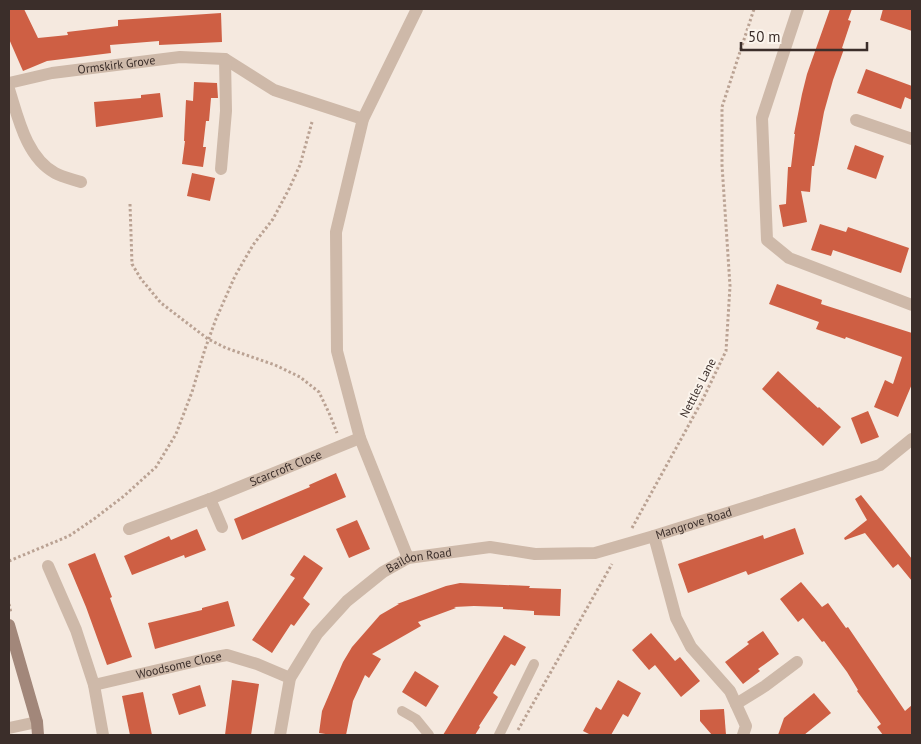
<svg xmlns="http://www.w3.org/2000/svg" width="921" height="744" viewBox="0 0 921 744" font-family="'PT Sans',sans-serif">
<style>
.building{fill:#ce5f44}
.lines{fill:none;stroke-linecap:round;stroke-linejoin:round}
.path{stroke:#baa293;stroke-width:3;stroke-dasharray:2.5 2.5;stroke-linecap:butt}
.lane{stroke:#ceb9a9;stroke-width:10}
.street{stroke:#ceb9a9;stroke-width:12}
.secondary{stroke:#a2877a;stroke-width:12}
.labels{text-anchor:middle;stroke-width:4;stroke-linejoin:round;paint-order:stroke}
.street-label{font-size:12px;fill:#3b2e2a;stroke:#fbf4ec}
</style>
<rect width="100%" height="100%" fill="#f5e9df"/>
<g class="building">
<path d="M9 9H24L38 38 68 35 67 32 118 26V20L221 13 222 42 159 45V41L110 45 111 53 47 61 23 71 9 39Z"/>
<path d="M830 9H852L848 20 851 21 842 48 844 49 833 80 824 112 814 166H812L810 192 801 191 807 222 783 227 779 205 786 204 788 167H791L795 134H794L802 94 807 74Z"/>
<path d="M883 9H912V31L880 20Z"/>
<path d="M866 69 912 86V100L905 97 901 109 857 93Z"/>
<path d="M194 82 217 83 218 98H211L209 121H206L203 147H206L203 167 182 164 185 141H184L186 100 193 101Z"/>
<path d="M160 93 163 117 96 127 94 102 141 98V95Z"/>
<path d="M855 145 884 156 876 179 847 169Z"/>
<path d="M192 173 215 178 210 201 187 196Z"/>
<path d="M820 224 846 232 848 227 909 248 901 273 833 250 831 256 811 250Z"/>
<path d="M777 284 822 300 821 304 912 333V384L898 417 874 407 885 380 893 384 902 357 846 337 845 339 816 329 819 322 769 304Z"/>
<path d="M778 371 818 408 819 407 841 427 823 446 762 389Z"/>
<path d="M868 411 879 437 861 444 851 418Z"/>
<path d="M336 473 346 497 242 540 234 519 310 487 309 485Z"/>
<path d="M861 495 912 559V581L898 564 893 568 865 533 845 540 844 538 867 520 855 499Z"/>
<path d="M357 520 370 549 349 558 336 529Z"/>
<path d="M795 528 804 554 748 575 746 571 688 593 678 564 763 535 764 539Z"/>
<path d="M197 529 206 550 185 558 184 555 132 575 124 556 169 536 171 540Z"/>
<path d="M95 553 112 597 110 598 132 657 107 665 86 607 68 564Z"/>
<path d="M304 555 323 568 303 598 310 604 294 626 291 624 272 653 252 640 295 578 290 575Z"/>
<path d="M801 582 822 607 828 603 846 628 848 627 905 711 912 705V735H883L877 727 881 724 857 691 858 690 847 672 824 641 822 642 803 618 798 622 780 599Z"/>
<path d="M460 583 530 586 529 588 561 589 560 616 534 615V611L503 609V607L474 606 454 607 456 608 418 622 421 626 372 654 381 659 369 678 365 675 353 701 346 735H332L319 733 322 711 343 662 352 647 380 615 399 604H397L446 586Z"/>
<path d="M228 601 235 626 155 649 148 623 202 610V608Z"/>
<path d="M763 631 779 654 758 669 760 671 743 684 725 662 749 644 747 642Z"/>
<path d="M651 633 675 661 680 657 700 681 681 697 655 665 649 670 632 650Z"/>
<path d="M504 635 526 647 515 666 511 664 493 693 498 697 479 726 480 727 475 735H443Z"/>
<path d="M415 671 439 686 426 707 402 692Z"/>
<path d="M232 680 259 684 251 735H225Z"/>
<path d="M618 680 641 693 628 717 623 714 611 735H591L583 731 596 707 601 710Z"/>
<path d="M200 685 206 706 179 715 172 694Z"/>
<path d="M143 692 152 735H130L122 696Z"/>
<path d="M814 693 831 713 804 735H778L784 718Z"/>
<path d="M724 709 726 735H712L700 721V710Z"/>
</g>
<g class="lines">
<g class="path">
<path d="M130 204 132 264 141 279 161 303 208 339 226 348 275 365 300 377 319 392 330 415 337 433"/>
<path d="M632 528 702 401 726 351 730 286 722 165V107L754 9"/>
<path d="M9 561 69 536 94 519 124 496 156 467 176 434 192 392 205 349 216 319 235 276 253 245 273 219 289 189 300 165 312 122"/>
<path d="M9 604 11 613"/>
<path d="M518 730 612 564"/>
</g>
<g class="lane">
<path d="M402 711 416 719 429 735"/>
<path d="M499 735 534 664"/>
</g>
<g class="street">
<path d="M798 9 762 118 767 240 789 258 912 305"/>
<path id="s1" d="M9 83 52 73 180 57 225 59 274 90 363 119"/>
<path d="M9 89C18 117 26 157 55 173 62 177 72 179 81 182"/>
<path d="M856 120 912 139"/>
<path d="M221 169 226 111 225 59"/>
<path d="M210 499 222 527"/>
<path id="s2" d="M129 529 210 499 360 438"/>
<path d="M408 558 360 438 337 351 336 232 363 119 417 9"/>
<path d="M48 566 76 630 94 685"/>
<path d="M736 704 765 686 797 662"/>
<path d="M9 728 37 722"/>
<path id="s3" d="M103 735 94 685 205 659 227 655 257 664 290 678"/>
<path id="s4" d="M280 735 290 678 317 634 347 601 383 572 408 558 490 547 535 554 595 553 654 536"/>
<path id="s5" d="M743 735 746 726 730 691 691 647 676 618 654 536 880 465 912 439"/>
</g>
<path class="secondary" d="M9 625 37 722 38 735"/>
</g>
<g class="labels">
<g class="street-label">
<text dy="4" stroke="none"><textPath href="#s1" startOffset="109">Ormskirk Grove</textPath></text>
<text transform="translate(698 388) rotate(-63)" y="4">Nettles Lane</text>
<text dy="4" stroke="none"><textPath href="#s2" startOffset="168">Scarcroft Close</textPath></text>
<text dy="4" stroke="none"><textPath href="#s5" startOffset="266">Mangrove Road</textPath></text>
<text dy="4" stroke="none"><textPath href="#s4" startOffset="239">Baildon Road</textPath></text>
<text dy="4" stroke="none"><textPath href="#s3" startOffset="138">Woodsome Close</textPath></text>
</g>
</g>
<rect width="921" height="744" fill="none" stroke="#3b2e2a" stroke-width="20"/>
<path d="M741 42v8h126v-8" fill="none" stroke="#3b2e2a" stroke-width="2.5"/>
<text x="748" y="42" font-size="15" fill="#3b2e2a" stroke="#fbf4ec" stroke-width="4" paint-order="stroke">50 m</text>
</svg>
